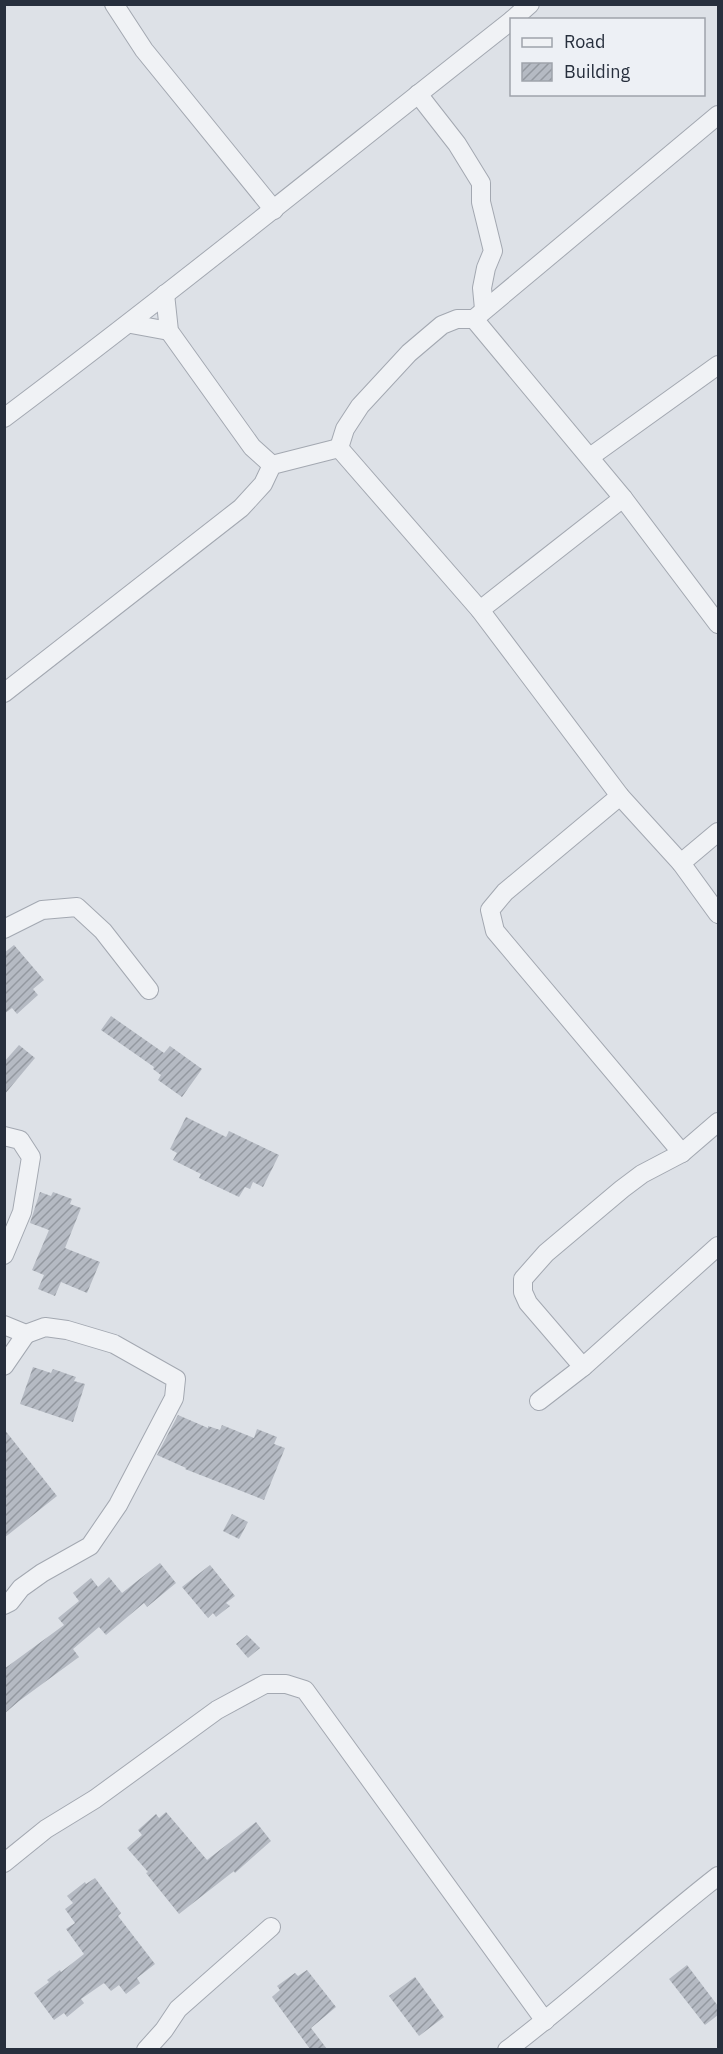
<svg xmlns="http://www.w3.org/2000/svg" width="723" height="2054" viewBox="0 0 723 2054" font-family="'IBM Plex Sans',sans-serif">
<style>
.building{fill:url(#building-hatch)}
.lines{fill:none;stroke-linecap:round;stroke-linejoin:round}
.street-casing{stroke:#a3a8b1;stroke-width:20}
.street{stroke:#f0f2f5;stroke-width:18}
</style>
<defs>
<pattern id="building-hatch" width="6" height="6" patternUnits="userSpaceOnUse" patternTransform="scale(1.5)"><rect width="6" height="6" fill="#b5bac3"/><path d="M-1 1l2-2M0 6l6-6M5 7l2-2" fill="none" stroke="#9398a0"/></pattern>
</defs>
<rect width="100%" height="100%" fill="#dde1e7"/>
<g class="building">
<path d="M14 945 44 980 33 989 38 995 17 1014 12 1008 4 1014V953Z"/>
<path d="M111 1016 164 1053 170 1046 202 1069 182 1097 158 1080 161 1075 153 1069 154 1067 101 1030Z"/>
<path d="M19 1045 35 1058 4 1095V1062Z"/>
<path d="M186 1117 226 1137 229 1131 279 1155 263 1187 253 1182 250 1189 245 1187 239 1197 199 1178 201 1174 173 1160 177 1153 170 1149Z"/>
<path d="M40 1192 51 1196 53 1192 72 1199 70 1204 81 1208 65 1248 100 1262 87 1293 61 1282 55 1296 38 1289 44 1275 32 1270 49 1230 30 1223Z"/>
<path d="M33 1367 51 1373 53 1369 76 1377 74 1381 85 1384 73 1422 20 1404Z"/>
<path d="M178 1415 208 1428V1426L220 1430 222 1425 254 1438 257 1429 277 1437 274 1444 285 1448 264 1500 185 1469 186 1468 157 1455Z"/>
<path d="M4 1429 57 1496 4 1538Z"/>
<path d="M232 1514 248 1522 239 1539 223 1531Z"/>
<path d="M160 1563 176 1583 147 1607 144 1603 106 1635 99 1627 73 1649 79 1657 19 1701 4 1714V1669L64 1625 58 1618 79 1601 73 1593 91 1578 98 1587 109 1577 122 1593Z"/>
<path d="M210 1565 235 1596 226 1603 230 1606 216 1617 213 1613 208 1618 182 1587Z"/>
<path d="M247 1635 260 1648 248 1658 236 1644Z"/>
<path d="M166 1812 207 1860 256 1822 271 1841 235 1873 234 1871 179 1914 146 1873 148 1872 127 1848 142 1835 138 1830 156 1814 159 1818Z"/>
<path d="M95 1878 121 1913 118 1916 155 1964 137 1978 140 1983 126 1994 119 1985 111 1991 104 1983 81 1999 84 2003 67 2017 64 2013 54 2020 34 1993 49 1982 47 1980 60 1970 61 1972 84 1954 66 1929 75 1923 65 1909 73 1903 67 1896 85 1882 86 1884Z"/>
<path d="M687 1965 718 2006V2015L705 2025 669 1979Z"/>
<path d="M307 1970 336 2007 311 2028 327 2049H310L272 1997 280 1990 277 1986 295 1973 298 1976Z"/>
<path d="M415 1977 444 2017 419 2036 389 1996Z"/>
</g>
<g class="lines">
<g class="street-casing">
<g id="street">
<path d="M114 4 144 50 274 210"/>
<path d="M512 20 530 4"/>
<path d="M418 94 457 144 481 183V202L493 251 486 268 482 288 484 309"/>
<path d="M165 294 169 331 252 447 272 465"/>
<path d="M474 319 623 498 718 624"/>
<path d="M131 324 169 331"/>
<path d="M4 418C176 289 343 153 512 20"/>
<path d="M339 448 480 610 620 796 681 863 718 914"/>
<path d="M339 448 345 429 360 406 409 353 442 325 457 319H474L718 115"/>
<path d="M590 457 718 365"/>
<path d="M480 610 623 498"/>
<path d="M4 693 241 508 263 484 272 465 339 448"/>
<path d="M620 796 505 892 490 910 495 931 682 1153"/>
<path d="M681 863 718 832"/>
<path d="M4 929 42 910 77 907 103 931 149 990"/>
<path d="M4 1136 20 1140 31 1157 22 1212 4 1255"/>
<path d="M4 1325 26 1334 45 1327 67 1330 114 1344 176 1379 174 1398 118 1505 90 1546 42 1573 21 1588 10 1602 4 1605"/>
<path d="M4 1366 26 1334"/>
<path d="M583 1367 528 1303 523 1292V1279L546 1253 622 1189 642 1174 682 1153 718 1122"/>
<path d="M539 1401 583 1367 718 1246"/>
<path d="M4 1863 46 1829 95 1799 217 1710 265 1684H286L305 1690 545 2021"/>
<path d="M146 2050 164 2030 178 2009 271 1927"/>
<path d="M507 2050C580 1995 646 1932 718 1876"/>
</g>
</g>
<use href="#street" class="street"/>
</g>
<rect width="723" height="2054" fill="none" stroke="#272f3d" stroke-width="12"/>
<rect x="510" y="18" width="195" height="78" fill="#edf0f5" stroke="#9ea3ab" stroke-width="1.5"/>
<rect x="522" y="38" width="30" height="9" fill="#f0f2f5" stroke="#9ea3ab" stroke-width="1.5"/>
<text x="564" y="48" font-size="18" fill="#272f3d">Road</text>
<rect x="522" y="63" width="30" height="18" fill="url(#building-hatch)" stroke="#9ea3ab" stroke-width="1.5"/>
<text x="564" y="78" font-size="18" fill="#272f3d">Building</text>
</svg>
